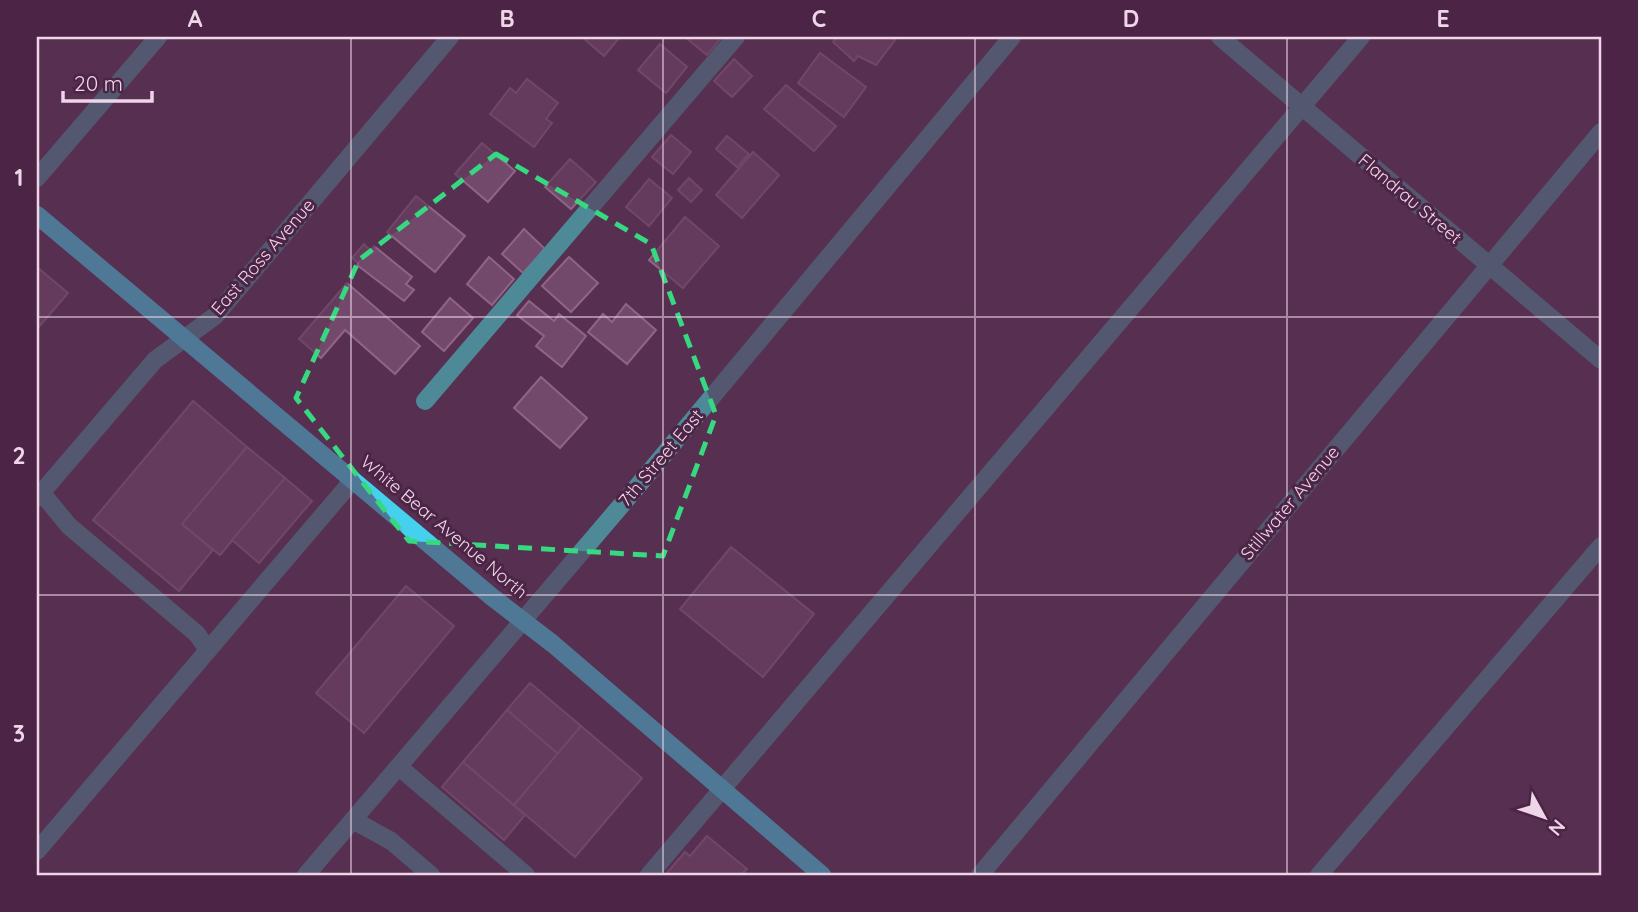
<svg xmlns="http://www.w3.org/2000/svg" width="1638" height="912" viewBox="0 0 1638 912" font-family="Quicksand,sans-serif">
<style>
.building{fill:#73496b;stroke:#906487;stroke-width:2}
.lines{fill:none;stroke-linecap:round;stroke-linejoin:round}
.minor{stroke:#4e8997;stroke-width:18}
.major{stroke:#45d1ed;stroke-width:18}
.marked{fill:none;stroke:#36d880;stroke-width:5;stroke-dasharray:14 9;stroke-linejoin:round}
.grid{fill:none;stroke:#eed5e8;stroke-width:2;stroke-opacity:0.55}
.labels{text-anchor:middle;stroke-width:6;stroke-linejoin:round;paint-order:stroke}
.street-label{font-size:18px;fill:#eed5e8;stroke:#4c2445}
.neatline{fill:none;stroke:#eed5e8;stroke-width:2.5}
.grid-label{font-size:23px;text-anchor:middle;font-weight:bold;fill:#eed5e8}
</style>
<rect width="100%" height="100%" fill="#572f50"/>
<g class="building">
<path d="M582 37H620L604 56Z"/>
<path d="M685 37H722L707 55Z"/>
<path d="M837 37H891L895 40 876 65 858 56 854 61 833 42Z"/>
<path d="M660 44 687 67 666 93 638 70Z"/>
<path d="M820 53 866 87 844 117 798 83Z"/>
<path d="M734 59 752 76 732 97 714 81Z"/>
<path d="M527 79 558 103 546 119 552 123 534 147 490 114 510 88 516 93Z"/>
<path d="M786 85 836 126 814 151 764 109Z"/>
<path d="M671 135 691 152 673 174 652 157Z"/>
<path d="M727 136 749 154 737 167 716 149Z"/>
<path d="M482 143 515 171 488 202 455 174Z"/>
<path d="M753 152 779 175 742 218 716 195Z"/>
<path d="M570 159 596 182 571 209 545 187Z"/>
<path d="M689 178 702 190 691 202 678 190Z"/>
<path d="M649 179 672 198 649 226 626 207Z"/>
<path d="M416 196 465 236 435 272 387 232Z"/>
<path d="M685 217 719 246 683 288 649 260Z"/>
<path d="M524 229 545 249 523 273 502 254Z"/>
<path d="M364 244 371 251 374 246 412 277 406 284 414 290 404 301 357 265 358 263 352 258Z"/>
<path d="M489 257 514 279 492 305 467 284Z"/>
<path d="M569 257 598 283 571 312 542 286Z"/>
<path d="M37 267 68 293 37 329Z"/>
<path d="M347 283 420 346 395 374 345 330 321 358 299 339Z"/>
<path d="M450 298 473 318 444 351 422 332Z"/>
<path d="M529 301 554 321 559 314 586 336 562 367 536 346 544 336 517 315Z"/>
<path d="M626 304 656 330 627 364 588 332 603 314 612 322Z"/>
<path d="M541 377 587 418 560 448 514 408Z"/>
<path d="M193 401 247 447 182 524 213 550 179 591 93 520Z"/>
<path d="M247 447 285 478 220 555 182 524Z"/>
<path d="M285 478 312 501 259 563 232 540Z"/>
<path d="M731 547 814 614 763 677 680 609Z"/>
<path d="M406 586 454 626 364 733 316 693Z"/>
<path d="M530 683 581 726 558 754 507 710Z"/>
<path d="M507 710 558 754 514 805 463 762Z"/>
<path d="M581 726 642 778 575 857 514 805Z"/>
<path d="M463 762 525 815 504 840 442 787Z"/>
<path d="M707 836 747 869 741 875H665L685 852 690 856Z"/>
</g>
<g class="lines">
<g class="minor">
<path d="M1220 37 1601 360"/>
<path d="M37 178 158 37"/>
<path d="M425 401 736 37"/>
<path d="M41 492 69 526 197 634 208 650"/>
<path d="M37 498 155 360 215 316 450 37"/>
<path d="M399 767 526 875"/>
<path d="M353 820 391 841 431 875"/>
<path d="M37 851 353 480"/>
<path d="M306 875 636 488 1012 37"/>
<path d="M649 875 1361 37"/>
<path d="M980 875 1601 132"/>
<path d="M1319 875 1601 546"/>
</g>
<path class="major" d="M37 215 492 597 553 644 822 875"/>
</g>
<path d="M0 0H1638V912H0ZM496 154 651 244 716 415 663 556 409 541 296 398 359 260Z" fill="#572f50" fill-opacity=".55" fill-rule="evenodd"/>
<path class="marked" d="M496 154 651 244 716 415 663 556 409 541 296 398 359 260Z"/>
<path class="grid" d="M351 37V875M663 37V875M975 37V875M1287 37V875M37 317H1601M37 595H1601"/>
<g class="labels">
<g class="street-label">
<text transform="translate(1410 199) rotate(40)" y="6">Flandrau Street</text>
<text transform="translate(263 257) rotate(-49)" y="6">East Ross Avenue</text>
<text transform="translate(661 458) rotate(-50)" y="6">7th Street East</text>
<text transform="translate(1290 503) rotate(-50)" y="6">Stillwater Avenue</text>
<text transform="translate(444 527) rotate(40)" y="6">White Bear Avenue North</text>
</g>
</g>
<rect width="1638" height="912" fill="none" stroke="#4c2445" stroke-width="77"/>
<g transform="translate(1544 817) rotate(130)" stroke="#4c2445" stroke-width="5" paint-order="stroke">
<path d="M0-5L12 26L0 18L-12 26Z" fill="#eed5e8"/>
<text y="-10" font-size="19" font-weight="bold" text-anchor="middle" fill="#eed5e8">N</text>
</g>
<path d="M63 91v10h89v-10" fill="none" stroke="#eed5e8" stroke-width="3.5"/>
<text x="74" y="91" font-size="21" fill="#eed5e8" stroke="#4c2445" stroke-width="5" paint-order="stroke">20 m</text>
<rect x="38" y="38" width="1562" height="836" class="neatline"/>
<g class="grid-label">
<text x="195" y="27">A</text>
<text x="507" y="27">B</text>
<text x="819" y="27">C</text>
<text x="1131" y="27">D</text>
<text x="1443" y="27">E</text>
<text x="19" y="186">1</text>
<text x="19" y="464">2</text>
<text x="19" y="742">3</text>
</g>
</svg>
